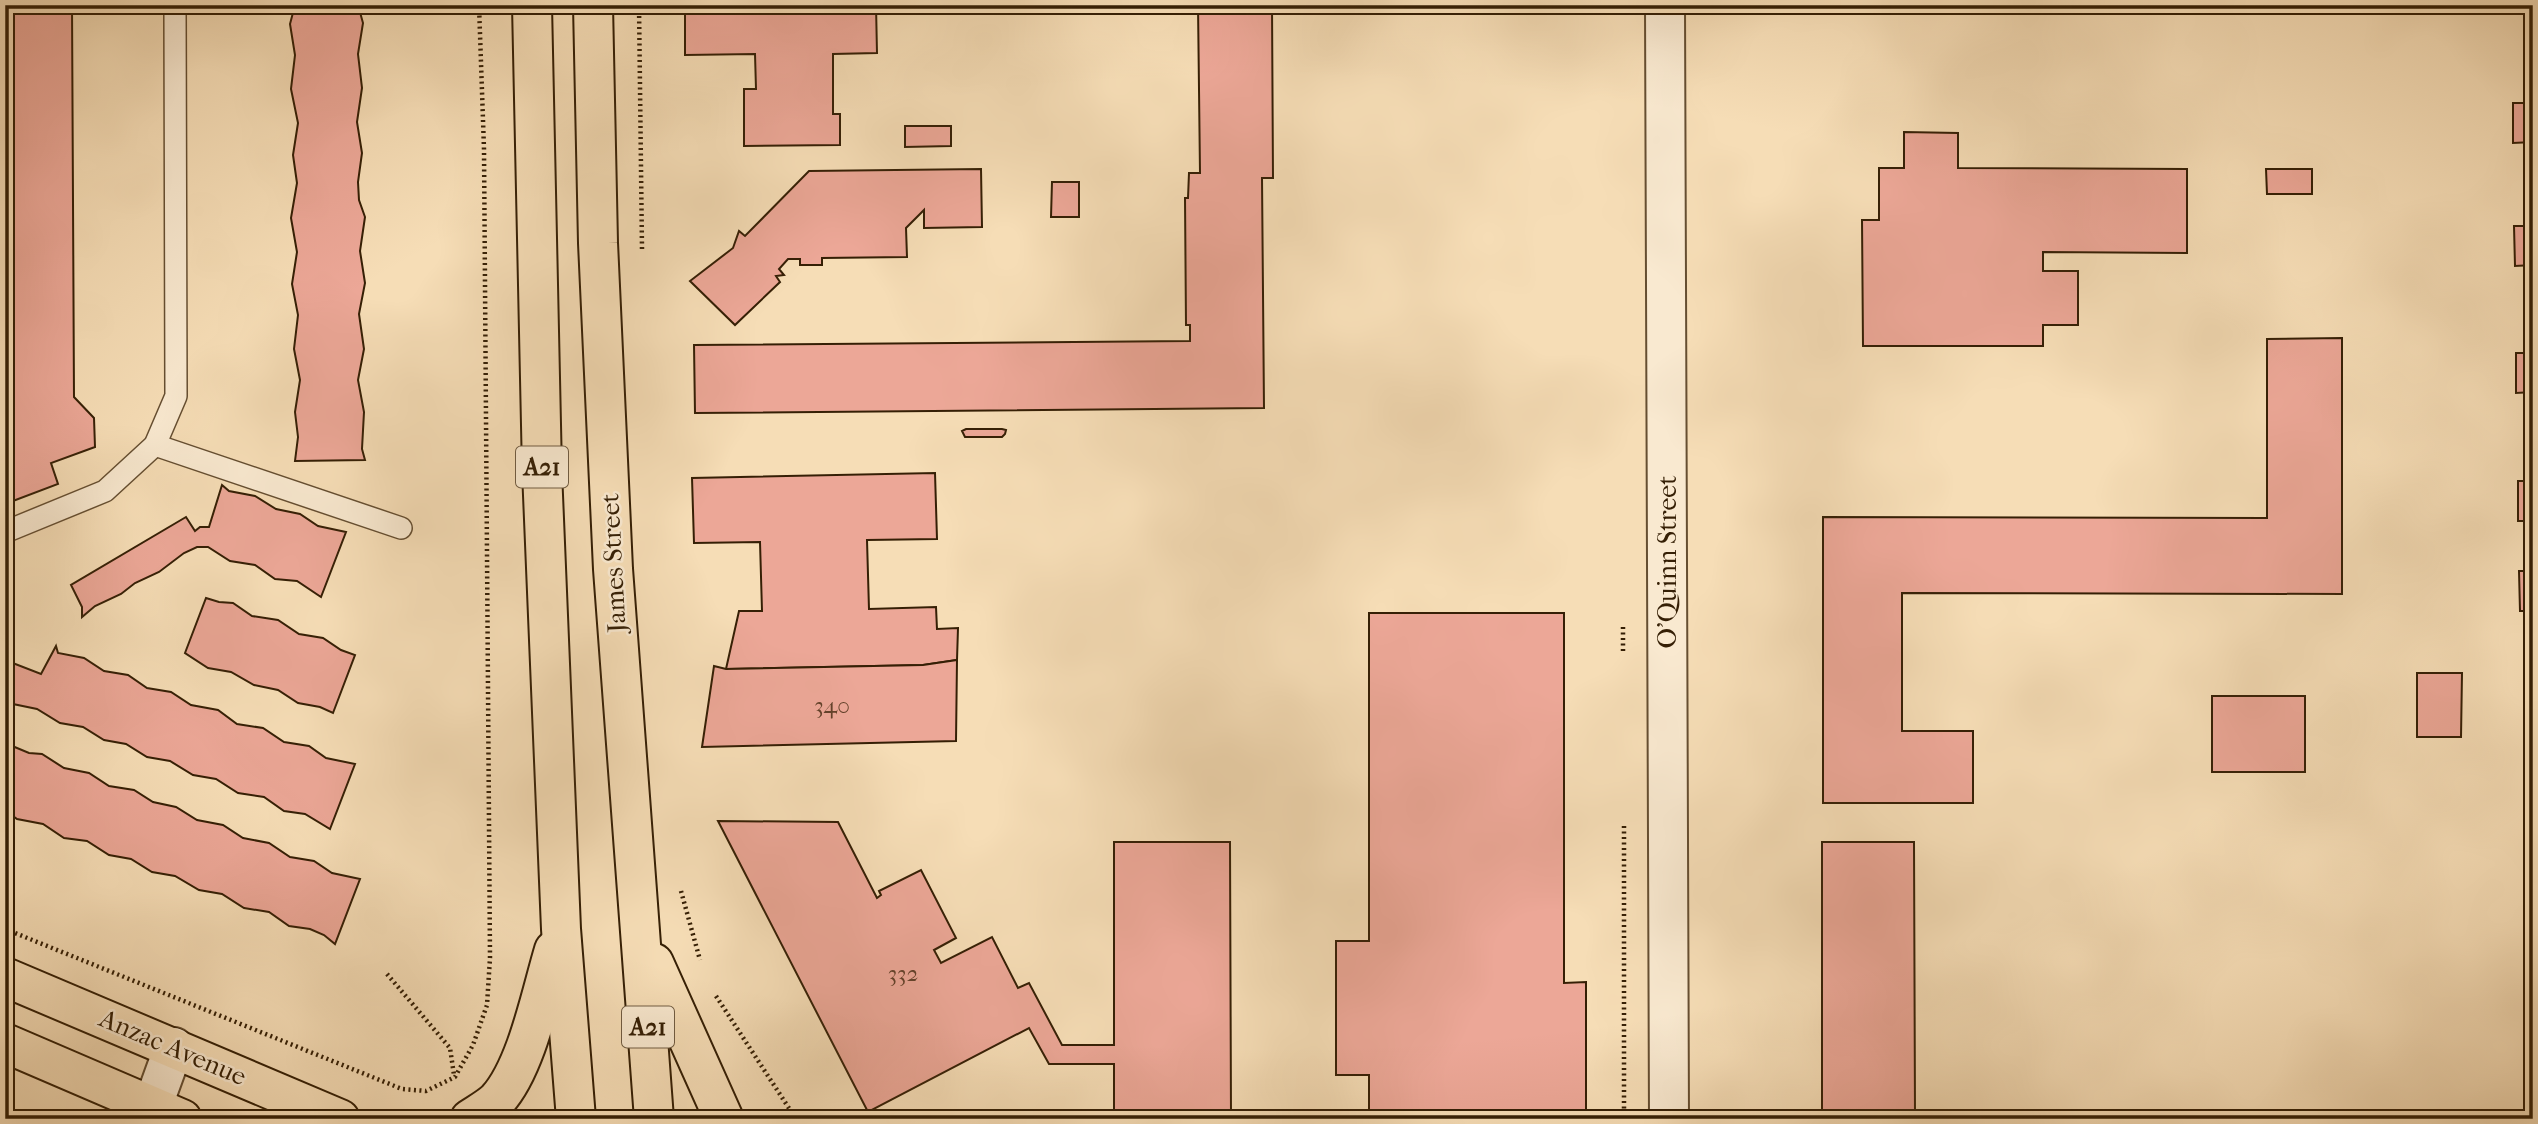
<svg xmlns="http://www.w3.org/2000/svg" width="2538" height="1124" viewBox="0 0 2538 1124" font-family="'IM FELL French Canon',serif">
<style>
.building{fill:#eca797;stroke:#351f05;stroke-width:2}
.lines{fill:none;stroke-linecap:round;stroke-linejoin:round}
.service-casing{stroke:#654e31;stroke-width:24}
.minor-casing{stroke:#654e31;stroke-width:42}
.primary-casing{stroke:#351f05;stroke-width:42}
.trunk-casing{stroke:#351f05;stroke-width:42}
.path{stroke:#351f05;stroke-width:4.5;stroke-dasharray:2 3.5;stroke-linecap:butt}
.service{stroke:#f9e9d0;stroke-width:21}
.minor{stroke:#f9e9d0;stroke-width:38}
.primary{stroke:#f6ddb6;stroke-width:38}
.trunk{stroke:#f6ddb6;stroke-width:38}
.labels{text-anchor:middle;stroke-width:5;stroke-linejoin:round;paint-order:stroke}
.number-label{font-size:23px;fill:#63412a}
.shield{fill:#f9e9d0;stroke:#705c42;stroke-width:2}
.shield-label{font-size:24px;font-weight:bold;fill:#351f05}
.street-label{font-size:26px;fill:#351f05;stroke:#f9e9d0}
</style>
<rect width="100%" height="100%" fill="#f6ddb6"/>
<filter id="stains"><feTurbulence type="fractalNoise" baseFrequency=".00286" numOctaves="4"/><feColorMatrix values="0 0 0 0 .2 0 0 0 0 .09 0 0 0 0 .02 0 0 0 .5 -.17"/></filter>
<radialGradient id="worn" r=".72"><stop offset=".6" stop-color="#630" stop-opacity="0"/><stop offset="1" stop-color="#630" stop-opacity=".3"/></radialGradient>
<g class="building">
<path d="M5 5H72L74 397 94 418 95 447 51 463 58 484 5 504Z"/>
<path d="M295 5H358L363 23 358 54 362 88 357 122 362 153 358 182 359 200 365 217 360 251 365 283 359 314 364 349 358 380 364 412 362 449 365 460 295 461 298 437 295 412 300 380 294 349 298 315 292 284 297 252 291 218 297 183 293 155 298 123 291 89 295 55 290 24Z"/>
<path d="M685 5H876L877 53 833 54V114H840V145L744 146V89H756L755 54 685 55Z"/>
<path d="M1198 5H1272L1273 178H1262L1264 408 695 413 694 345 1190 341V325H1186L1185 198H1188L1189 173H1200Z"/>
<path d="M2513 103H2533V142L2513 143Z"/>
<path d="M905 126H951V146L905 147Z"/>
<path d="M1904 132 1958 133V168L2187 169V253L2043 252V271H2078V325H2043V346H1863L1862 220H1879V168H1904Z"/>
<path d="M981 169 982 227 924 228V210L906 228 907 257 822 258V265H800V259H788L779 269 784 275 776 276 780 282 735 325 690 281 733 248 739 231 745 236 809 171Z"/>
<path d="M2266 169H2312V194H2267Z"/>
<path d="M1052 182H1079V217H1051Z"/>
<path d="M2514 226H2533V265L2515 266Z"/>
<path d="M2342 338V594L1902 593V731H1973V803H1823V517L2267 518V339Z"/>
<path d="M2516 353H2533V392L2516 393Z"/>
<path d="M966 429H1002L1006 430 1005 434 1002 437H965L962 431Z"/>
<path d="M935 473 937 539 867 540 869 609 936 607 937 629 958 628 957 660 923 665 726 669 739 611H762L760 542 694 543 692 478Z"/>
<rect x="2518" y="481" width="15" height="40"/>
<path d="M222 485 229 491 255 496 276 509 300 514 318 526 346 532 321 597 297 581 275 579 255 565 230 561 208 547H197L184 553 159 572 135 583 121 594 95 606 82 617V607L71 585 186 517 195 531 200 527H209Z"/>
<path d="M2519 571H2533V611H2520Z"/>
<path d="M206 598 219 602 233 603 252 616 278 620 299 634 323 638 341 650 355 655 333 713 320 707 298 703 278 690 254 685 231 672 208 668 185 653Z"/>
<path d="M1369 613H1564V983L1586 982V1119H1369V1075H1336V941H1369Z"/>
<path d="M56 646 58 653 84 658 104 671 128 675 147 688 171 692 191 705 218 710 237 724 263 728 284 742 309 746 326 758 355 764 330 829 305 814 284 811 264 797 238 793 216 779 193 775 170 761 147 757 126 744 104 740 83 727 60 723 37 709 13 704 5 699V660L41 674Z"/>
<path d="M957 660 956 741 702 747 714 666 726 669 923 665Z"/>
<path d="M2417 673H2462L2461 737H2417Z"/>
<rect x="2212" y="696" width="93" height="76"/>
<path d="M5 743 29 753 42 754 64 768 89 773 109 786 134 790 153 802 176 807 197 820 223 825 243 838 269 843 290 857 314 861 332 873 360 879 335 944 324 935 310 929 289 926 269 912 244 908 222 894 199 890 175 876 152 872 131 859 109 855 87 841 64 838 43 824 17 819 5 810Z"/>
<path d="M718 821 838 822 877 898 881 895 879 891 921 870 956 938 934 950 941 963 992 937 1018 988 1029 983 1062 1045H1114V842H1230L1231 1119H1114V1064H1049L1029 1028 868 1112Z"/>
<path d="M1822 842H1914L1915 1114 1928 1115V1119H1822Z"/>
</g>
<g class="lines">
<g class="service-casing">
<g id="service">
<path d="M155 445 401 528"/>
<path d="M5 532 105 491 155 445 176 396 175 5"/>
</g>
</g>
<g class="minor-casing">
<g id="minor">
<path d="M1665 5 1669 1119"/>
<path d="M148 1119 174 1047"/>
</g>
</g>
<g class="primary-casing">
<g id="primary">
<path d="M5 977 340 1119"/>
<path d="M5 1043 182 1119"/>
</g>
</g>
<g class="trunk-casing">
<g id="trunk">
<path d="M532 5 542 471 561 929 576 1119"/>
<path d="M593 5 598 243 613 569 654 1119"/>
<path d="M654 963 724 1119"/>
<path d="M470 1119C479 1113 490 1107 497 1100 527 1067 541 993 554 950"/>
</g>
</g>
<g class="path">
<path d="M639 5 642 249"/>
<path d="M1623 627V652"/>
<path d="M1624 826V1119"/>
<path d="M681 891 700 960"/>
<path d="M5 929 402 1089 426 1091 455 1077 473 1045 487 1005 490 958 484 149 479 5"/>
<path d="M387 974 450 1048 454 1075"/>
<path d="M716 996 796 1119"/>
<path d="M5 1117 9 1119"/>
</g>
<use href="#service" class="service"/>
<use href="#minor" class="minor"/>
<use href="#primary" class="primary"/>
<use href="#trunk" class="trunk"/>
</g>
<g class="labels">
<g class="number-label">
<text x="832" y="713">340</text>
<text x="903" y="981">332</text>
</g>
<g class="shield">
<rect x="516" y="446.5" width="52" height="41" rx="5"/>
<rect x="622" y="1006.5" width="52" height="41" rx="5"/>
</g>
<g class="shield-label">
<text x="542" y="475">A21</text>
<text x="648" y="1035">A21</text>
</g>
<g class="street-label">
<text transform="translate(1667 562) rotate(-90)" y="9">O'Quinn Street</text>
<text transform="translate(613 563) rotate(-93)" y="9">James Street</text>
<text transform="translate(173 1047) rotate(23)" y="9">Anzac Avenue</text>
</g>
</g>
<rect width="2538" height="1124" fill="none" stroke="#f6ddb6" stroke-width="28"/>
<rect x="7" y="7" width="2524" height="1110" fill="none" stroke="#351f05" stroke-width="3.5"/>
<rect x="14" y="14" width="2510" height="1096" fill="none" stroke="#351f05" stroke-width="2"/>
<rect width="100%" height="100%" filter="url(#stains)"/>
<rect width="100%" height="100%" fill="url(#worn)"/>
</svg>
